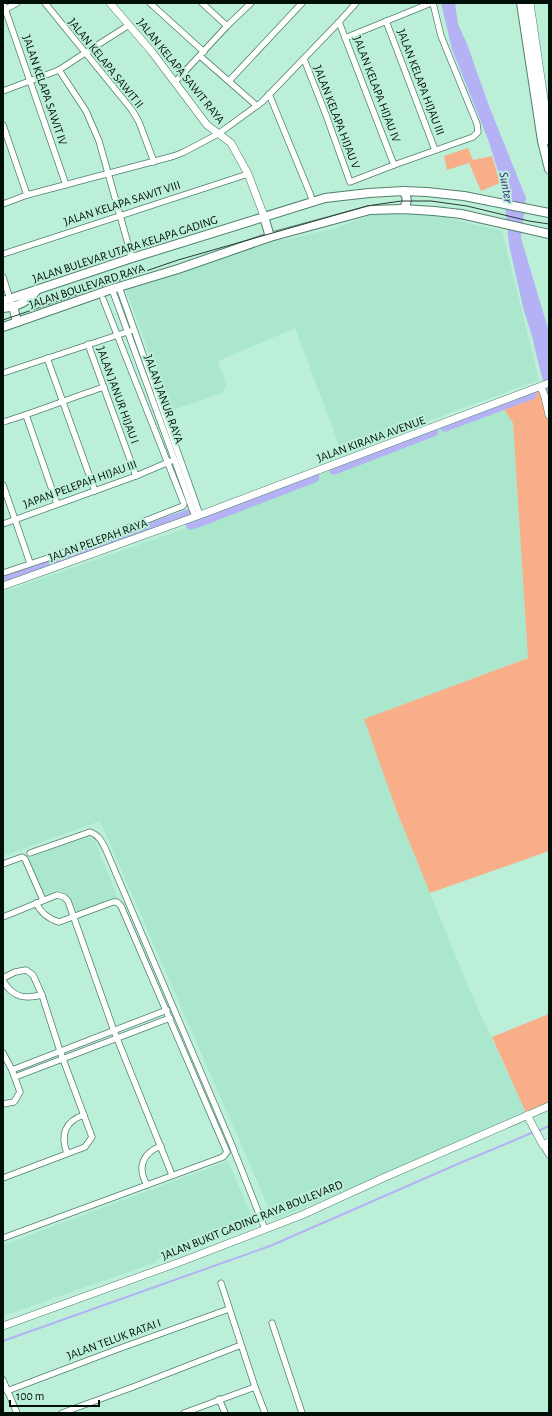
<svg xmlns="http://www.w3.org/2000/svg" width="552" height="1416" viewBox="0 0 552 1416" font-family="'Alegreya Sans',sans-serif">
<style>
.built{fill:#abe7cc}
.green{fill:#f9ae8a}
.water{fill:#b4b1f5}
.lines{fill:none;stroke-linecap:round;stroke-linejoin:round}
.stream{stroke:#b4b1f5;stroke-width:2}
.river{stroke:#b4b1f5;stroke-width:11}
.minor-casing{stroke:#50806c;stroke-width:7}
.tertiary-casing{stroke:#50806c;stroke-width:8}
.secondary-casing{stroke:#50806c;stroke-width:10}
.trunk-casing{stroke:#50806c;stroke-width:10}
.minor{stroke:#fff;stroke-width:5.5}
.tertiary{stroke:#fff;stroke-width:7}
.secondary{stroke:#fff;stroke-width:8}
.trunk{stroke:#fff;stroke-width:9}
.tram{stroke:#263c32;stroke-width:1}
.labels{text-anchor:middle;stroke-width:4;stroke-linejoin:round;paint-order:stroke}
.street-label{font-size:12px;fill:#000f08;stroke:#bcefd8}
.water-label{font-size:13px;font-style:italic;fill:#361f7f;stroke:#bcefd8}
</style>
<rect width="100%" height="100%" fill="#bcefd8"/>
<g class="built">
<path d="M374 214H430L502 231 539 380 342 453 295 328 218 361 226 385 222 393 170 411 126 290 263 242 289 239 336 228Z"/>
<path d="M501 405 513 423 528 658 364 719 397 812 430 893 470 991 527 1115 274 1220 100 821 3 856V592L210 520 311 478Z"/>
<path d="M83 836H90L95 841 118 899 69 916 63 898 55 894 43 897 28 858Z"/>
<path d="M228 1161 256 1226 161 1257 154 1263 3 1316V1245Z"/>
</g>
<g class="green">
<path d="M468 148 473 160 492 156 500 183 481 191 469 163 447 170 444 156Z"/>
<path d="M542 389 549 415V851L430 893 397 812 364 719 528 658 513 423 501 405Z"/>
<path d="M549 1014V1106L527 1115 492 1037Z"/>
</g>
<path class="water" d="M441 3H455L458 24 467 44 489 106 526 198 521 238 549 332V403L538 362 532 336 524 311 509 245 503 187 489 142 452 49Z"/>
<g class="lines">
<g class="stream">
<path d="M538 1131 549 1126"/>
<path d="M3 1341 270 1246 460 1163 534 1132"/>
</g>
<g class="river">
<path d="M445 426 531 394"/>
<path d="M334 469 433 431"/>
<path d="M213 516 314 477"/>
<path d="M191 524 209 518"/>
<path d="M3 582 188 515"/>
</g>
<g class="minor-casing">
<g id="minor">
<path d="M3 3 66 185"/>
<path d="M45 3 132 110 139 122 154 162"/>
<path d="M150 3 204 52"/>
<path d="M202 3 227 26"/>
<path d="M6 9 17 3"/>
<path d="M386 21 435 150"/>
<path d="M339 22 394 165"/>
<path d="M345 38 431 3"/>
<path d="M200 56 257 106"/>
<path d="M304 59 326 115 350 182 394 165 473 137 478 132 477 124 441 36 433 3"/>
<path d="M59 70 86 111 99 141 132 258"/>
<path d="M229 81 302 3"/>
<path d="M175 82 227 26 251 3"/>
<path d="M3 91 59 70 85 53 129 25"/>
<path d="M269 94 311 196 312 202"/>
<path d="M3 125 27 195"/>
<path d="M3 204 27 195 174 156 184 152 218 134 262 102 339 22 356 3"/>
<path d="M3 254 248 174"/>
<path d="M3 277 10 299"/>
<path d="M119 287 200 515"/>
<path d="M112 289 176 464 195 517"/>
<path d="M88 344 136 476"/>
<path d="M47 358 95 491"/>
<path d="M3 373 130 331"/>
<path d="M26 415 57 504"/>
<path d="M3 422C37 412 70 398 104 387"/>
<path d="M3 485 30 563"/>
<path d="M3 524 136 476 171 461"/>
<path d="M3 573 63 553 183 506 184 504 103 299"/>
<path d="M30 853 90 832C99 835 102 842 106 850L231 1143 265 1229"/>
<path d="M3 864 22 857 25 859 43 900"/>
<path d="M3 917 57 895 64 897 68 901 114 1031 172 1175"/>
<path d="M3 978 15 972 26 970 33 975 42 995 60 1051 92 1137 85 1147 3 1178"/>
<path d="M3 981C13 998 25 999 42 995"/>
<path d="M3 1053 12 1070 20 1092 14 1102 3 1104"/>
<path d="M12 1070 167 1010"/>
<path d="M15 1077 170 1018"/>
<path d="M543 1145 549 1155"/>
<path d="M67 1153C60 1135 65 1121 84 1115"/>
<path d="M147 1185C137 1168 142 1153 161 1146"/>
<path d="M3 1238 223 1157 227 1152 121 906 117 902H113L59 922C48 919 41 913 36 903"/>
<path d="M221 1283 255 1387 265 1413"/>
<path d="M272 1323 302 1413"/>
<path d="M3 1380 17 1413"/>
<path d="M7 1391 118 1349 229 1309"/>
<path d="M219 1399 225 1413"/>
<path d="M62 1413 133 1387 241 1345"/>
<path d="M184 1413 255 1387"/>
</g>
</g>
<g class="tertiary-casing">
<g id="tertiary">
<path d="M110 3 152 52 207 125 231 143 248 174 264 216"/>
<path d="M541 387 545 397 549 415"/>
<path d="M3 586 200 515 549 383"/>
<path d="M527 1115 543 1145 549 1142"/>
<path d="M3 1326 180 1262 302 1215 383 1178 549 1106"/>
</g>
</g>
<g class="secondary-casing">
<g id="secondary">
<path d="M521 3 542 141 549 169"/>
<path d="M403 209C408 202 408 198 403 191"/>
<path d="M265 220 270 237"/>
<path d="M3 301 132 258 325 198 369 193 403 191 427 192 464 196 549 213"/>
<path d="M13 306 17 322"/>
<path d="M3 308C17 307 29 301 37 290"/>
<path d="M3 327 112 289 178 269 270 237 370 210 403 209 434 211 461 214 549 234"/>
</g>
</g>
<g class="trunk-casing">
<path id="trunk" d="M529 3 549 140"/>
</g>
<use href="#minor" class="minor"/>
<use href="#tertiary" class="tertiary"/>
<use href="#secondary" class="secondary"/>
<use href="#trunk" class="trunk"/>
<path class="tram" d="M3 320 178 260 367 206 401 201H431L467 206 529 221 549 224"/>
</g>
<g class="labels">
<g class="street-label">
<text transform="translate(106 63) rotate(51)" y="4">JALAN KELAPA SAWIT II</text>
<text transform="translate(181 71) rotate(51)" y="4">JALAN KELAPA SAWIT RAYA</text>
<text transform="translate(421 82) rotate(69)" y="4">JALAN KELAPA HIJAU III</text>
<text transform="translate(377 89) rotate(69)" y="4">JALAN KELAPA HIJAU IV</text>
<text transform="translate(45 90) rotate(71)" y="4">JALAN KELAPA SAWIT IV</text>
<text transform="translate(337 117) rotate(69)" y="4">JALAN KELAPA HIJAU V</text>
<text transform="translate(122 203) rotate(-18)" y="4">JALAN KELAPA SAWIT VIII</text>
<text transform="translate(125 249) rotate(-18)" y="4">JALAN BULEVAR UTARA KELAPA GADING</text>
<text transform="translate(87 286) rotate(-18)" y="4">JALAN BOULEVARD RAYA</text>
<text transform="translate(118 395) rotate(70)" y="4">JALAN JANUR HIJAU I</text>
<text transform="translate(164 399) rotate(70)" y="4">JALAN JANUR RAYA</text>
<text transform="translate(371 439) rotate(-20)" y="4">JALAN KIRANA AVENUE</text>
<text transform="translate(80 484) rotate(-20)" y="4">JAPAN PELEPAH HIJAU III</text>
<text transform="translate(98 540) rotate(-20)" y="4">JALAN PELEPAH RAYA</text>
<text transform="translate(252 1220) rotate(-22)" y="4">JALAN BUKIT GADING RAYA BOULEVARD</text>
<text transform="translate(114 1339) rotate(-20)" y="4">JALAN TELUK RATAI I</text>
</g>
<g class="water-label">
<text transform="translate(507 187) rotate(80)" y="5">Sunter</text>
</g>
</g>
<rect width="552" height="1416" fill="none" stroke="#000f08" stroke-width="8"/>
<path d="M10 1400v6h89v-6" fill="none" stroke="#000f08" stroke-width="2"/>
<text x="16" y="1400" font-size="12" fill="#000f08" stroke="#bcefd8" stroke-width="3" paint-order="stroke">100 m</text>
</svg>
